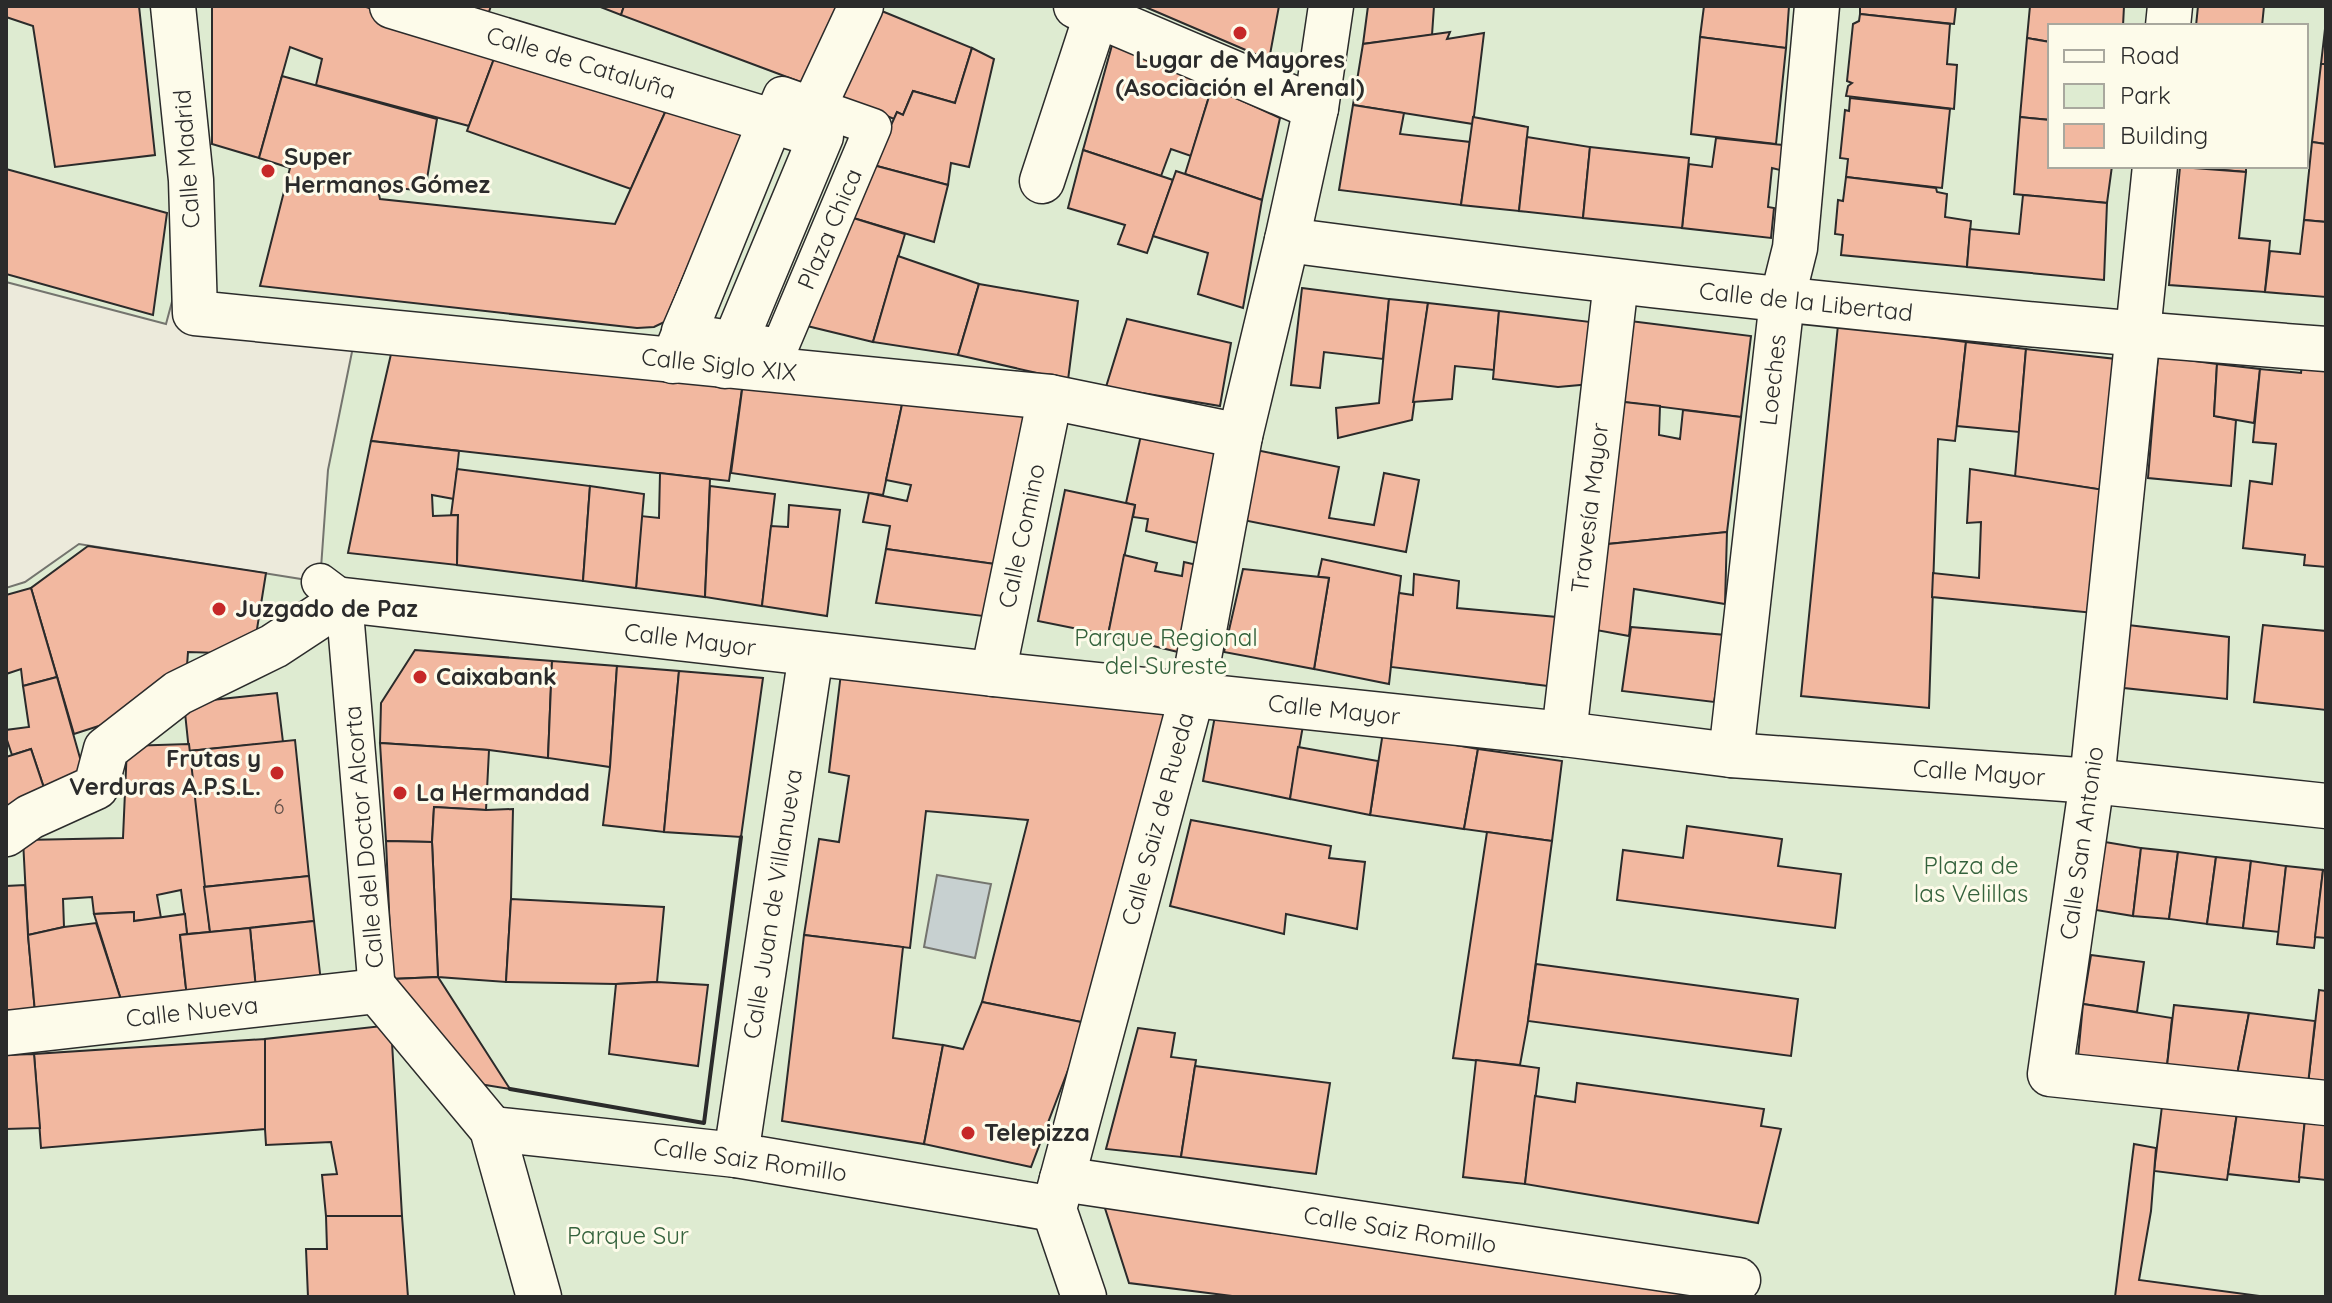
<svg xmlns="http://www.w3.org/2000/svg" width="2332" height="1303" viewBox="0 0 2332 1303" font-family="Quicksand,sans-serif">
<style>
.green{fill:#deebd1;stroke:#74746e;stroke-width:2;fill-rule:evenodd}
.parking{fill:#eceadb;stroke:#74746e;stroke-width:2}
.water{fill:#c7d0d0;stroke:#74746e;stroke-width:2}
.building{fill:#f2b8a0;stroke:#2b2b2b;stroke-width:2}
.lines{fill:none;stroke-linecap:round;stroke-linejoin:round}
.pedestrian-casing{stroke:#2b2b2b;stroke-width:39}
.minor-casing{stroke:#2b2b2b;stroke-width:47}
.pedestrian{stroke:#fdfbea;stroke-width:36}
.minor{stroke:#fdfbea;stroke-width:44}
.wall{stroke:#2b2b2b;stroke-width:4}
.poi-dot{fill:#c62828;stroke:#fdfbea;stroke-width:3}
.labels{text-anchor:middle;stroke-width:6;stroke-linejoin:round;paint-order:stroke}
.number-label{font-size:20px;fill:#5d4e48}
.poi-label{font-size:24px;font-weight:bold;fill:#2b2b2b;stroke:#fdfbea;text-anchor:start}
.street-label{font-size:24px;fill:#2b2b2b;stroke:#fdfbea}
.park-label{font-size:24px;fill:#34623c;stroke:#fdfbea}
</style>
<rect width="100%" height="100%" fill="#fdfbea"/>
<path class="green" d="M6 6H2326V1297H6ZM2050 26H2306V166H2050Z"/>
<path class="parking" d="M6 282 166 324 173 298 354 342 328 470 320 582 79 544 25 582 6 588Z"/>
<path class="water" d="M937 875 991 884 975 958 924 947Z"/>
<g class="building">
<path d="M6 6H139L155 155 55 167 33 26 6 17Z"/>
<path d="M212 6H363L498 48 469 126 316 85 322 59 290 47 259 158 212 144Z"/>
<path d="M437 6H491L485 23Z"/>
<path d="M598 6H624L621 15Z"/>
<path d="M624 6H847L811 86 621 15Z"/>
<path d="M1143 6H1279L1269 60Z"/>
<path d="M1368 6H1434L1432 35 1363 44Z"/>
<path d="M1704 6H1789L1786 48 1700 37Z"/>
<path d="M1860 6H1956L1954 24 1860 14Z"/>
<path d="M2030 6H2124L2123 26H2050V42L2027 38Z"/>
<path d="M2198 6H2264L2262 26H2196Z"/>
<path d="M872 7 972 48 955 103 913 91 903 115 897 112 894 119 835 94Z"/>
<path d="M1860 14 1950 24 1947 64 1957 65 1954 109 1846 96 1848 86 1852 83 1847 81 1853 24 1859 21Z"/>
<path d="M2326 20V64H2321Z"/>
<path d="M1450 32 1447 39 1484 33 1473 124 1353 105 1363 44Z"/>
<path d="M1700 37 1786 48 1776 144 1691 134Z"/>
<path d="M1114 38 1212 87 1191 156 1171 149 1161 176 1083 150Z"/>
<path d="M2027 38 2050 42V120L2020 117Z"/>
<path d="M498 48 671 99 631 189 467 131Z"/>
<path d="M972 48 994 59 969 167 951 163 948 185 873 165 897 112 903 115 913 91 955 103Z"/>
<path d="M2321 64H2326V144L2312 142Z"/>
<path d="M282 76 437 119 425 191 377 186 380 199 615 224 671 99 757 126 679 315 654 327 637 328 260 286 290 168 259 158Z"/>
<path d="M1212 87 1280 118 1262 200 1185 174Z"/>
<path d="M1850 98 1950 109 1942 188 1846 177 1848 159 1840 158 1845 110 1849 111Z"/>
<path d="M1353 105 1404 113 1400 134 1470 142 1461 205 1339 190Z"/>
<path d="M1473 117 1528 127 1519 211 1461 205Z"/>
<path d="M2020 117 2050 120V166H2112L2107 203 2014 194Z"/>
<path d="M1527 137 1590 147 1583 218 1519 211Z"/>
<path d="M1716 138 1783 145 1780 170 1772 168 1768 207 1774 208 1771 238 1682 228 1689 164 1712 167Z"/>
<path d="M2312 142 2326 144V222L2304 220Z"/>
<path d="M1590 147 1689 158 1682 228 1583 218Z"/>
<path d="M1083 150 1173 180 1147 253 1118 244 1125 225 1068 208Z"/>
<path d="M873 165 948 185 934 242 850 217Z"/>
<path d="M2180 166H2246V172Z"/>
<path d="M2180 167 2246 172 2239 238 2270 241 2265 292 2169 285Z"/>
<path d="M6 169 167 213 153 315 6 274Z"/>
<path d="M1176 171 1262 200 1243 308 1198 294 1208 253 1153 236Z"/>
<path d="M1846 177 1936 188 1937 192 1947 194 1945 217 1971 221 1967 267 1841 255 1843 235 1835 234 1838 200 1843 201Z"/>
<path d="M2023 195 2107 203 2104 280 1967 267 1970 229 2019 234Z"/>
<path d="M850 217 905 234 873 342 803 325Z"/>
<path d="M2304 220 2326 222V297L2265 292 2270 251 2300 254Z"/>
<path d="M898 256 979 284 958 355 873 342Z"/>
<path d="M979 284 1078 301 1068 380 958 355Z"/>
<path d="M1302 288 1389 299 1383 359 1324 352 1320 388 1291 385Z"/>
<path d="M1389 299 1428 303 1412 420 1338 438 1336 408 1379 403Z"/>
<path d="M1428 303 1499 311 1494 370 1455 366 1452 399 1413 402Z"/>
<path d="M1499 311 1599 323 1591 384 1558 387 1493 379Z"/>
<path d="M1127 319 1231 343 1220 406 1106 387Z"/>
<path d="M1622 320 1751 336 1741 417 1615 401Z"/>
<path d="M1838 325 1966 342 1955 441 1938 439 1929 708 1801 696Z"/>
<path d="M394 341 744 375 729 481 371 441Z"/>
<path d="M1966 342 2026 349 2019 432 1957 426Z"/>
<path d="M2026 349 2116 359 2104 490 2015 477Z"/>
<path d="M2158 356 2217 364 2214 416 2236 420 2231 486 2148 478Z"/>
<path d="M2217 364 2260 369 2254 423 2214 416Z"/>
<path d="M2302 364 2326 366V567L2304 565 2305 555 2243 548 2250 481 2272 484 2276 444 2253 442 2260 369 2301 373Z"/>
<path d="M744 375 904 395 883 495 731 473Z"/>
<path d="M904 395 1025 411 995 564 886 549 890 526 863 522 869 493 907 501 911 485 886 480Z"/>
<path d="M1615 401 1660 406 1659 435 1680 439 1683 410 1741 417 1727 532 1598 545Z"/>
<path d="M1141 435 1218 451 1202 544 1146 531 1148 519 1133 517 1135 505 1126 503Z"/>
<path d="M371 441 459 451 454 499 432 495 433 516 458 515 457 565 348 553Z"/>
<path d="M1256 450 1339 467 1329 518 1374 525 1384 473 1419 480 1406 552 1243 520Z"/>
<path d="M457 469 590 486 583 581 457 565 458 515H451Z"/>
<path d="M1970 469 2104 490 2094 613 1932 597 1933 573 1979 578 1981 522 1967 523Z"/>
<path d="M660 473 710 479 705 597 636 588 641 516 659 518Z"/>
<path d="M590 486 644 494 636 588 583 581Z"/>
<path d="M710 486 775 494 762 606 705 597Z"/>
<path d="M1065 490 1135 505 1108 635 1038 621Z"/>
<path d="M789 505 840 510 827 616 762 606 771 526 788 527Z"/>
<path d="M1727 532 1725 604 1634 589 1629 636 1596 630 1598 545Z"/>
<path d="M88 546 266 573 253 654 188 652 187 666 142 712 74 734 31 588Z"/>
<path d="M886 549 995 564 983 616 876 603Z"/>
<path d="M1124 555 1157 563 1155 571 1182 576 1184 562 1197 565 1182 653 1108 635Z"/>
<path d="M1322 559 1401 576 1389 684 1314 669 1329 578 1318 577Z"/>
<path d="M1243 569 1329 578 1314 669 1224 652Z"/>
<path d="M1414 574 1459 581 1457 608 1568 618 1556 687 1391 667 1399 593 1413 595Z"/>
<path d="M31 588 57 677 23 686 21 669 6 674V595Z"/>
<path d="M2128 625 2229 637 2227 699 2124 688Z"/>
<path d="M2263 625 2326 631V710L2254 702Z"/>
<path d="M1631 627 1726 635 1714 702 1622 691Z"/>
<path d="M415 650 552 661 548 758 489 750 380 743 381 703Z"/>
<path d="M552 661 617 666 610 767 548 758Z"/>
<path d="M842 665 1175 705 1086 1023 982 1002 1028 820 926 811 910 948 804 935 819 839 839 842 849 776 829 772Z"/>
<path d="M617 666 679 671 664 832 603 825 610 767Z"/>
<path d="M679 671 763 678 741 837 664 832Z"/>
<path d="M57 677 84 772 46 794 31 749 12 755 6 737V730L29 727 23 686Z"/>
<path d="M277 693 283 742 189 751 184 703Z"/>
<path d="M1217 705 1304 720 1290 799 1203 781Z"/>
<path d="M1383 732 1478 749 1464 829 1370 815Z"/>
<path d="M295 740 309 876 204 887 189 751Z"/>
<path d="M380 743 489 750 486 810 434 807 432 842 386 841Z"/>
<path d="M189 744 210 932 187 934 181 890 157 895 161 918 134 921V912L94 914 92 897 63 899 64 927 28 935 23 840 123 838 127 746Z"/>
<path d="M1298 747 1378 761 1370 815 1290 799Z"/>
<path d="M31 749 46 794 6 819V757Z"/>
<path d="M1478 749 1562 761 1552 841 1464 829Z"/>
<path d="M434 807 486 810 513 809 511 899 506 982 438 977 432 842Z"/>
<path d="M1191 820 1331 846 1329 858 1365 862 1357 929 1286 914 1284 934 1170 906Z"/>
<path d="M1687 826 1782 839 1778 866 1841 874 1835 928 1617 900 1623 850 1683 858Z"/>
<path d="M1487 832 1552 841 1528 1021 1520 1065 1453 1058Z"/>
<path d="M386 841 432 842 438 977 392 979Z"/>
<path d="M2105 842 2141 848 2133 916 2096 910Z"/>
<path d="M2141 848 2178 852 2169 919 2133 916Z"/>
<path d="M2178 852 2216 857 2207 924 2169 919Z"/>
<path d="M2216 857 2251 861 2243 928 2207 924Z"/>
<path d="M2251 861 2286 866 2279 932 2243 928Z"/>
<path d="M2286 866 2323 870 2314 948 2277 944Z"/>
<path d="M2323 870 2326 871V938L2315 937Z"/>
<path d="M309 876 314 921 210 932 204 887Z"/>
<path d="M25 885 28 935 35 1012 6 1010V886Z"/>
<path d="M511 899 664 907 657 982 616 984 506 982Z"/>
<path d="M134 912V921L185 914 187 934 180 935 187 997 122 1003 94 914Z"/>
<path d="M314 921 321 982 256 989 250 928Z"/>
<path d="M96 923 122 1003 35 1012 28 935 64 927Z"/>
<path d="M250 928 256 989 187 997 180 935Z"/>
<path d="M804 935 903 947 893 1038 943 1045 924 1144 782 1121Z"/>
<path d="M2091 955 2144 962 2137 1012 2083 1004Z"/>
<path d="M1536 964 1798 999 1791 1056 1528 1021Z"/>
<path d="M438 977 510 1089 461 1081 392 979Z"/>
<path d="M657 982 708 985 698 1066 609 1054 616 984Z"/>
<path d="M2319 990 2326 991V1086L2308 1084Z"/>
<path d="M982 1002 1086 1023 1031 1167 924 1144 943 1045 963 1049Z"/>
<path d="M2083 1004 2172 1018 2167 1066 2078 1057Z"/>
<path d="M2174 1005 2249 1013 2237 1075 2167 1066Z"/>
<path d="M2249 1013 2315 1021 2308 1084 2237 1075Z"/>
<path d="M391 1025 402 1216H326L322 1175 337 1174 331 1142 266 1145 264 1113 265 1039Z"/>
<path d="M1138 1028 1175 1033 1171 1057 1196 1060 1181 1157 1106 1149Z"/>
<path d="M265 1039V1129L41 1148 34 1054Z"/>
<path d="M34 1054 40 1128 6 1129V1055Z"/>
<path d="M1476 1060 1539 1068 1525 1184 1463 1177Z"/>
<path d="M1195 1066 1330 1083 1316 1174 1181 1157Z"/>
<path d="M1577 1083 1764 1109 1761 1126 1781 1129 1758 1223 1525 1184 1535 1096 1575 1102Z"/>
<path d="M2162 1106 2237 1113 2227 1180 2154 1171Z"/>
<path d="M2237 1113 2305 1119 2299 1182 2228 1174Z"/>
<path d="M2305 1119 2326 1121V1180L2299 1177Z"/>
<path d="M2134 1144 2156 1148 2151 1211 2139 1280 2267 1297H2115Z"/>
<path d="M1102 1199 1736 1297H1240L1129 1283Z"/>
<path d="M326 1216H402L408 1297H308L306 1249H327Z"/>
</g>
<g class="lines">
<g class="pedestrian-casing">
<g id="pedestrian">
<path d="M782 95 873 127 780 347 680 331Z"/>
<path d="M320 582 344 600 377 991"/>
</g>
</g>
<g class="minor-casing">
<g id="minor">
<path d="M173 6 191 180 195 313 1050 397 1240 436"/>
<path d="M392 6 821 136 725 366"/>
<path d="M1076 6 1316 108"/>
<path d="M2168 26 2170 6"/>
<path d="M803 130 861 6"/>
<path d="M2155 166 2092 781 2050 1074 2326 1103"/>
<path d="M1042 181 1096 16"/>
<path d="M1287 240C1633 286 1979 323 2326 349"/>
<path d="M673 361 771 120"/>
<path d="M993 674 1050 397"/>
<path d="M1564 734 1616 282"/>
<path d="M1731 755 1782 300 1795 248 1817 6"/>
<path d="M6 834 30 817 96 787 106 749 178 693 274 646 344 600 993 674 1564 734 1731 755 2092 781 2326 806"/>
<path d="M6 1033 377 991 492 1129 539 1297"/>
<path d="M492 1129 736 1155 1054 1209"/>
<path d="M736 1155 811 654"/>
<path d="M1062 1179 1738 1280"/>
<path d="M1084 1297 1054 1209 1192 695 1240 436 1287 240 1316 108 1331 6"/>
</g>
</g>
<use href="#pedestrian" class="pedestrian"/>
<use href="#minor" class="minor"/>
<path class="wall" d="M510 1089 704 1123 741 837"/>
</g>
<g class="poi-dot">
<circle cx="1240" cy="33" r="8"/>
<circle cx="268" cy="171" r="8"/>
<circle cx="219" cy="609" r="8"/>
<circle cx="420" cy="677" r="8"/>
<circle cx="277" cy="773" r="8"/>
<circle cx="400" cy="793" r="8"/>
<circle cx="968" cy="1133" r="8"/>
</g>
<g class="labels">
<g class="number-label">
<text x="279" y="814">6</text>
</g>
<g class="poi-label">
<text x="1240" y="68" text-anchor="middle">Lugar de Mayores<tspan x="1240" dy="28">(Asociación el Arenal)</tspan></text>
<text x="284" y="165">Super<tspan x="284" dy="28">Hermanos Gómez</tspan></text>
<text x="235" y="617">Juzgado de Paz</text>
<text x="436" y="685">Caixabank</text>
<text x="261" y="767" text-anchor="end">Frutas y<tspan x="261" dy="28">Verduras A.P.S.L.</tspan></text>
<text x="416" y="801">La Hermandad</text>
<text x="984" y="1141">Telepizza</text>
</g>
<g class="street-label">
<text transform="translate(581 63) rotate(17)" y="8">Calle de Cataluña</text>
<text transform="translate(187 159) rotate(-94)" y="8">Calle Madrid</text>
<text transform="translate(830 229) rotate(-67)" y="8">Plaza Chica</text>
<text transform="translate(1806 302) rotate(6)" y="8">Calle de la Libertad</text>
<text transform="translate(719 365) rotate(6)" y="8">Calle Siglo XIX</text>
<text transform="translate(1773 380) rotate(-84)" y="8">Loeches</text>
<text transform="translate(1590 508) rotate(-83)" y="8">Travesía Mayor</text>
<text transform="translate(1022 536) rotate(-78)" y="8">Calle Comino</text>
<text transform="translate(690 640) rotate(7)" y="8">Calle Mayor</text>
<text transform="translate(1334 710) rotate(6)" y="8">Calle Mayor</text>
<text transform="translate(1979 773) rotate(4)" y="8">Calle Mayor</text>
<text transform="translate(1158 819) rotate(-75)" y="8">Calle Saiz de Rueda</text>
<text transform="translate(364 837) rotate(-95)" y="8">Calle del Doctor Alcorta</text>
<text transform="translate(2082 843) rotate(-82)" y="8">Calle San Antonio</text>
<text transform="translate(773 904) rotate(-81)" y="8">Calle Juan de Villanueva</text>
<text transform="translate(192 1012) rotate(-6)" y="8">Calle Nueva</text>
<text transform="translate(750 1160) rotate(8)" y="8">Calle Saiz Romillo</text>
<text transform="translate(1400 1230) rotate(9)" y="8">Calle Saiz Romillo</text>
</g>
<g class="park-label">
<text x="1166" y="646">Parque Regional<tspan x="1166" dy="28">del Sureste</tspan></text>
<text x="1971" y="874">Plaza de<tspan x="1971" dy="28">las Velillas</tspan></text>
<text x="628" y="1244">Parque Sur</text>
</g>
</g>
<rect width="2332" height="1303" fill="none" stroke="#2b2b2b" stroke-width="16"/>
<rect x="2048" y="24" width="260" height="144" fill="#fdfbea" stroke="#a9a89e" stroke-width="2"/>
<rect x="2064" y="50" width="40" height="12" fill="#fdfbea" stroke="#a9a89e" stroke-width="2"/>
<text x="2120" y="64" font-size="24" fill="#2b2b2b">Road</text>
<rect x="2064" y="84" width="40" height="24" fill="#deebd1" stroke="#a9a89e" stroke-width="2"/>
<text x="2120" y="104" font-size="24" fill="#2b2b2b">Park</text>
<rect x="2064" y="124" width="40" height="24" fill="#f2b8a0" stroke="#a9a89e" stroke-width="2"/>
<text x="2120" y="144" font-size="24" fill="#2b2b2b">Building</text>
</svg>
